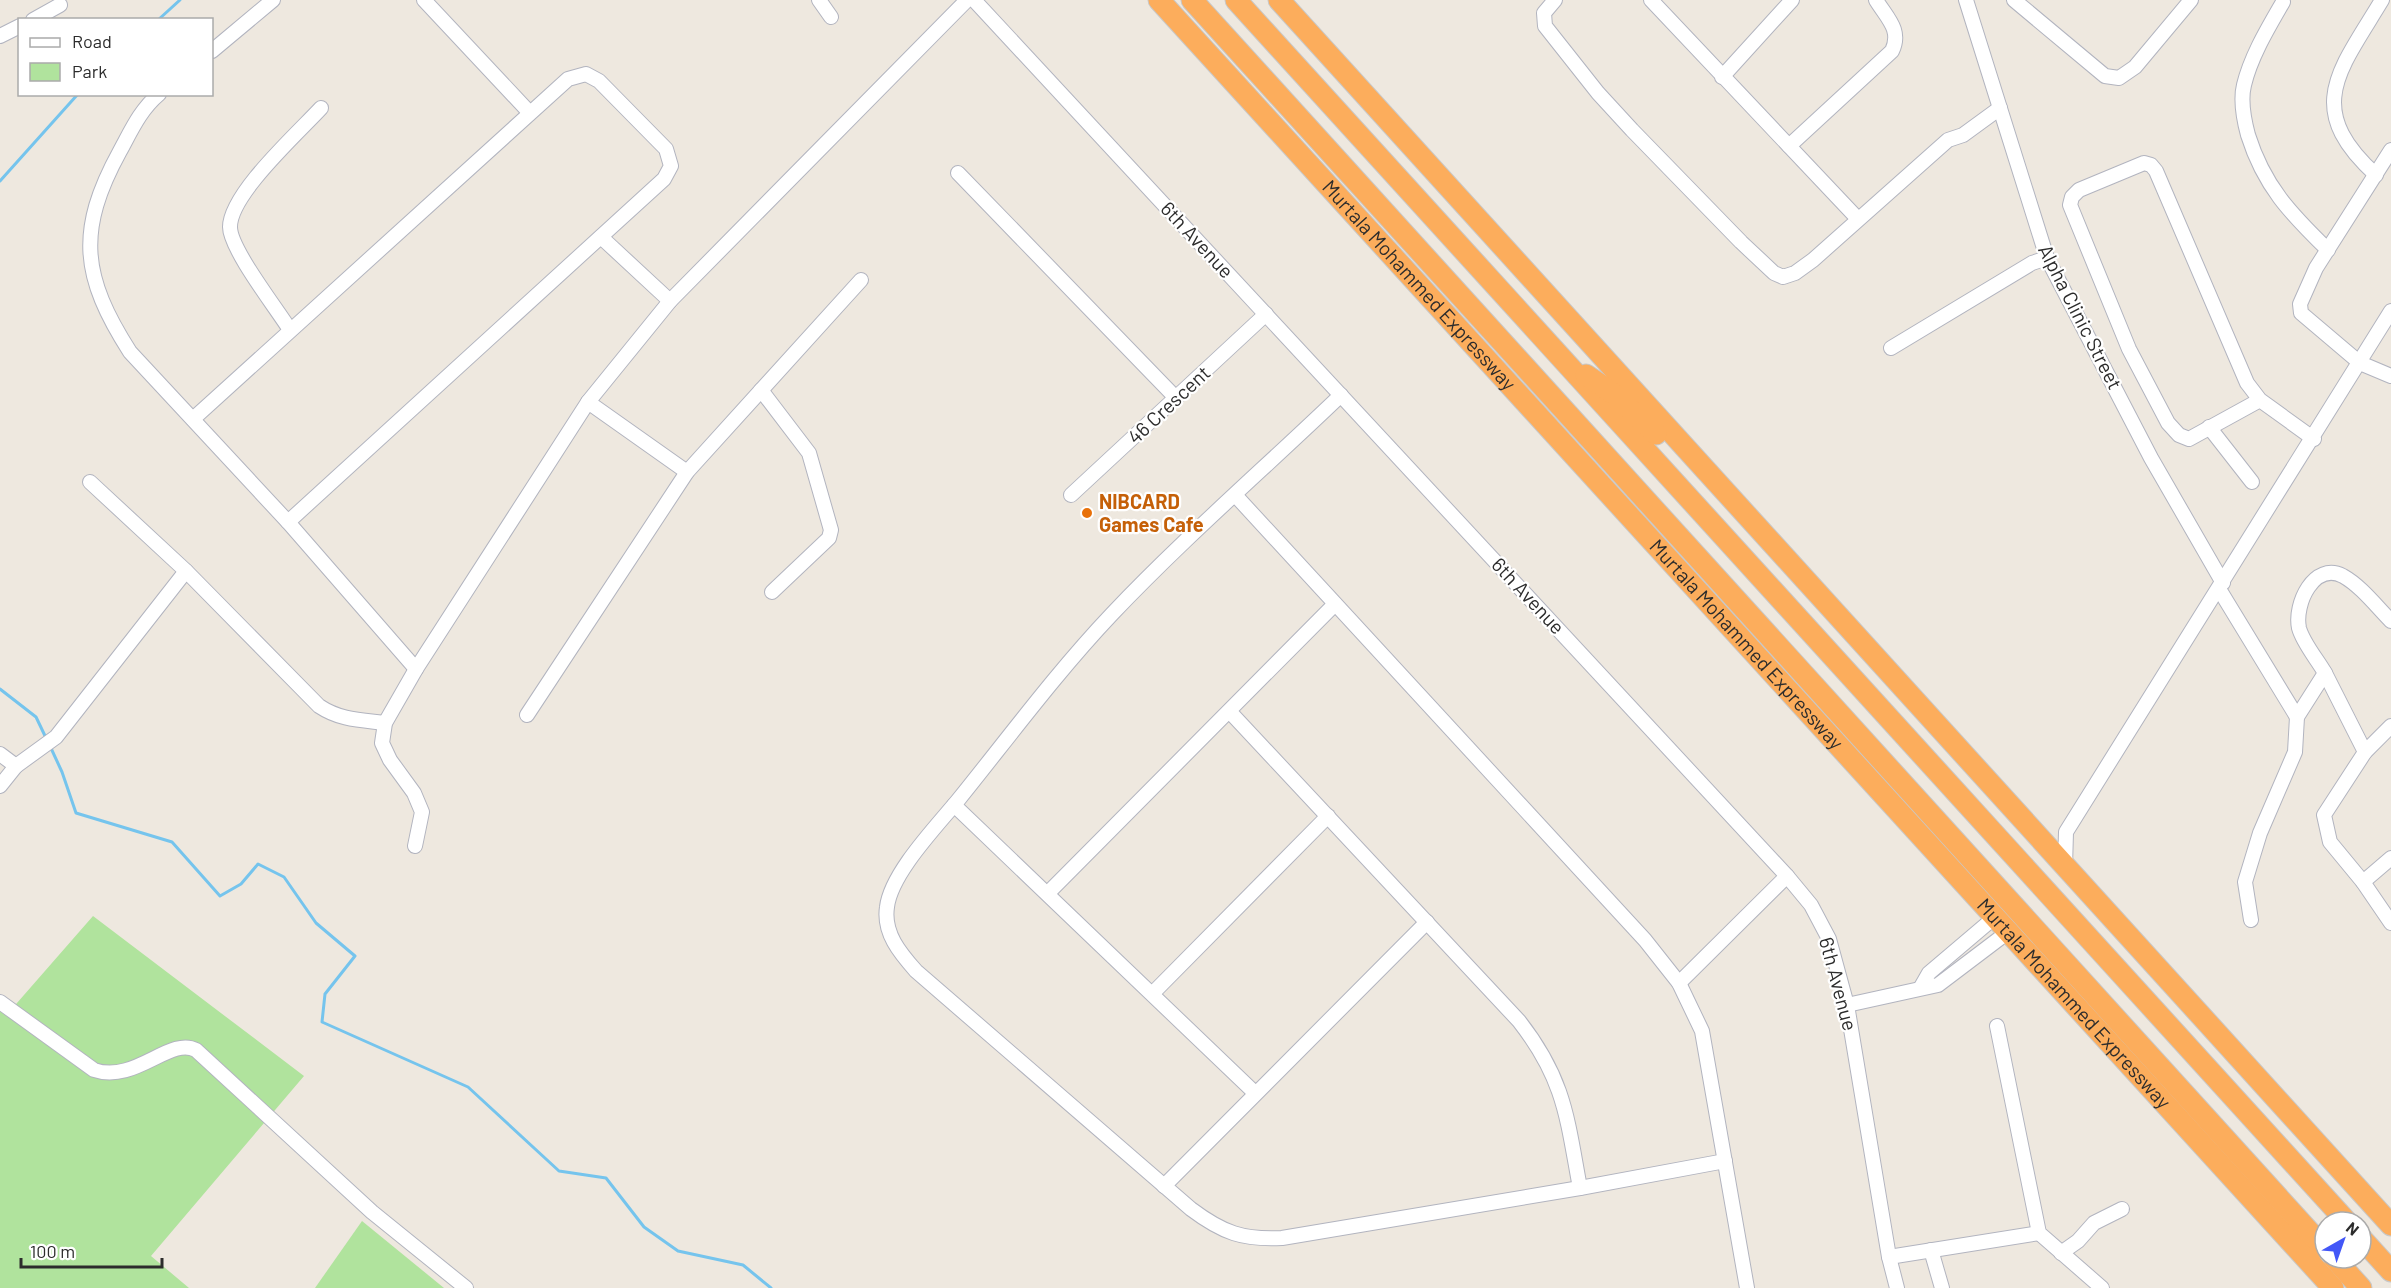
<svg xmlns="http://www.w3.org/2000/svg" width="2391" height="1288" viewBox="0 0 2391 1288" font-family="Barlow,sans-serif">
<style>
.green{fill:#b0e39d}
.lines{fill:none;stroke-linecap:round;stroke-linejoin:round}
.stream{stroke:#75c4ed;stroke-width:3}
.minor-casing{stroke:#b2b4bf;stroke-width:16}
.highway-casing{stroke:#c8c8c8;stroke-width:23}
.minor{stroke:#fff;stroke-width:14}
.highway{stroke:#fcad5c;stroke-width:21}
.food-dot{fill:#e8710a;stroke:#fff;stroke-width:2}
.labels{text-anchor:middle;stroke-width:4.5;stroke-linejoin:round;paint-order:stroke}
.street-label{font-size:20px;fill:#2c2c2c;stroke:#fff}
.food-label{font-size:20px;font-weight:bold;fill:#c56008;stroke:#fff;text-anchor:start}
</style>
<rect width="100%" height="100%" fill="#eee8df"/>
<g class="green">
<path d="M93 916 304 1076 151 1256 189 1288H0V1003L10 1011Z"/>
<path d="M362 1221 444 1288H315Z"/>
</g>
<g class="lines">
<g class="stream">
<path d="M158 20 180 0"/>
<path d="M0 181 78 94"/>
<path d="M0 689 36 717 47 740"/>
<path d="M50 746 62 772 76 813 172 842 220 896 241 884 258 864 284 877 316 923 355 956 325 994 322 1022 468 1087 559 1171 606 1178 644 1227 678 1251 743 1265 771 1288"/>
</g>
<g class="minor-casing">
<g id="minor">
<path d="M424 0 529 112"/>
<path d="M819 0 831 17"/>
<path d="M974 0 1787 876 1811 905 1829 939 1847 1005 1889 1257 1897 1288"/>
<path d="M1555 0 1544 13 1545 26 1598 93 1632 130 1741 242 1774 273 1783 277 1795 273 1813 260 1948 140 1963 135 2000 108"/>
<path d="M1651 0 1858 219"/>
<path d="M1966 0 2047 258 2151 458 2223 583"/>
<path d="M2014 0 2105 76 2119 78 2135 67 2191 0"/>
<path d="M2283 2C2268 28 2251 56 2244 85 2240 101 2244 120 2248 135 2264 186 2290 213 2328 250"/>
<path d="M33 20 60 5"/>
<path d="M0 36 20 26"/>
<path d="M212 51 273 0"/>
<path d="M1722 77 1792 0"/>
<path d="M159 94C140 110 131 131 120 151 76 231 82 277 130 352L288 522 416 669"/>
<path d="M1789 146 1892 51C1902 30 1887 18 1876 0"/>
<path d="M2391 150 2316 268 2300 304 2301 313 2360 363 2391 376"/>
<path d="M958 173 1176 398"/>
<path d="M2376 175C2302 108 2340 70 2382 0"/>
<path d="M601 237 670 301"/>
<path d="M290 330C277 309 230 249 230 227 230 194 298 133 321 108"/>
<path d="M1891 348 2032 263 2047 258"/>
<path d="M761 390 809 453 831 530 829 538 772 592"/>
<path d="M1341 395C1266 467 1183 539 1112 614 1057 672 1009 737 959 799 937 826 891 873 887 907 883 933 900 953 916 971L1191 1209C1223 1233 1243 1240 1282 1238L1580 1188 1725 1161"/>
<path d="M2260 400 2189 439 2179 435 2168 423 2129 349 2070 205 2072 197 2079 190 2144 163 2151 165 2156 171 2247 383 2260 400 2314 439"/>
<path d="M588 402 687 472"/>
<path d="M193 419 568 79 586 74 599 81 666 149 671 166 664 179 288 522"/>
<path d="M2209 427 2252 482"/>
<path d="M90 482 186 571 319 706C340 720 360 720 385 723"/>
<path d="M1071 495 1266 314"/>
<path d="M1236 496 1645 940 1679 983 1702 1031 1747 1288"/>
<path d="M2219 589 2297 717"/>
<path d="M2325 673 2365 752"/>
<path d="M1230 712 1519 1021C1565 1080 1567 1118 1580 1188"/>
<path d="M527 715 687 472 861 280"/>
<path d="M2391 726 2365 752 2324 815 2330 842 2363 882 2391 923"/>
<path d="M0 754 16 766 56 737 186 571"/>
<path d="M0 786 16 766"/>
<path d="M954 805 1255 1093"/>
<path d="M415 846 422 812 414 793 390 760 382 743 385 723 416 669 588 402 670 301 967 0"/>
<path d="M2065 867 2066 832 2391 311"/>
<path d="M2363 882 2391 858"/>
<path d="M1048 893 1335 604"/>
<path d="M2251 920 2245 882 2260 833 2295 752 2297 717 2325 673C2317 659 2303 643 2299 628 2294 604 2314 561 2343 576 2361 586 2377 607 2391 621"/>
<path d="M1679 983 1787 876"/>
<path d="M1921 987 1929 973 1995 917"/>
<path d="M1153 993 1328 816"/>
<path d="M0 1002 94 1070C135 1084 170 1036 196 1050L372 1212 466 1288"/>
<path d="M1847 1005 1938 985 2008 932"/>
<path d="M1997 1026 2039 1233 2102 1288"/>
<path d="M1164 1186 1427 922"/>
<path d="M1931 1250 1942 1288"/>
<path d="M2061 1253 2078 1241 2094 1223 2122 1209"/>
<path d="M1889 1257 2039 1233"/>
</g>
</g>
<g class="highway-casing">
<g id="highway">
<path id="s1" d="M1159 0 2333 1288"/>
<path d="M1192 0 2325 1249"/>
<path d="M1236 0 2347 1222"/>
<path d="M1279 0 2391 1225"/>
<path d="M1586 375 1614 394 1656 434"/>
<path d="M2361 1238 2391 1271"/>
<path d="M2334 1258 2361 1288"/>
</g>
</g>
<use href="#minor" class="minor"/>
<use href="#highway" class="highway"/>
</g>
<circle class="food-dot" cx="1087" cy="513" r="6"/>
<g class="labels">
<g class="street-label">
<text transform="translate(1197 240) rotate(47)" y="7">6th Avenue</text>
<text dy="7" stroke="none"><textPath href="#s1" startOffset="386">Murtala Mohammed Expressway</textPath></text>
<text transform="translate(2080 317) rotate(63)" y="7">Alpha Clinic Street</text>
<text transform="translate(1169 405) rotate(-43)" y="7">46 Crescent</text>
<text transform="translate(1528 596) rotate(47)" y="7">6th Avenue</text>
<text dy="7" stroke="none"><textPath href="#s1" startOffset="872">Murtala Mohammed Expressway</textPath></text>
<text transform="translate(1838 984) rotate(75)" y="7">6th Avenue</text>
<text dy="7" stroke="none"><textPath href="#s1" startOffset="1358">Murtala Mohammed Expressway</textPath></text>
</g>
<g class="food-label">
<text x="1099" y="509">NIBCARD<tspan x="1099" dy="23">Games Cafe</tspan></text>
</g>
</g>
<rect x="18" y="18" width="195" height="78" fill="#ffffff" stroke="#ababab" stroke-width="1.5"/>
<rect x="30" y="38" width="30" height="9" fill="#ffffff" stroke="#ababab" stroke-width="1.5"/>
<text x="72" y="48" font-size="18" fill="#2c2c2c">Road</text>
<rect x="30" y="63" width="30" height="18" fill="#b0e39d" stroke="#ababab" stroke-width="1.5"/>
<text x="72" y="78" font-size="18" fill="#2c2c2c">Park</text>
<g transform="translate(2343 1240) rotate(40)"><circle r="28" fill="#ffffff" stroke="#ababab" stroke-width="1.5"/>
<path d="M0-4.5L10 22L0 15L-10 22Z" fill="#4357f7"/>
<text y="-9" font-size="16" font-weight="bold" text-anchor="middle" fill="#2c2c2c">N</text>
</g>
<path d="M21 1258v9h141v-9" fill="none" stroke="#2c2c2c" stroke-width="3"/>
<text x="30" y="1258" font-size="18" fill="#2c2c2c" stroke="#ffffff" stroke-width="4.5" paint-order="stroke">100 m</text>
</svg>
